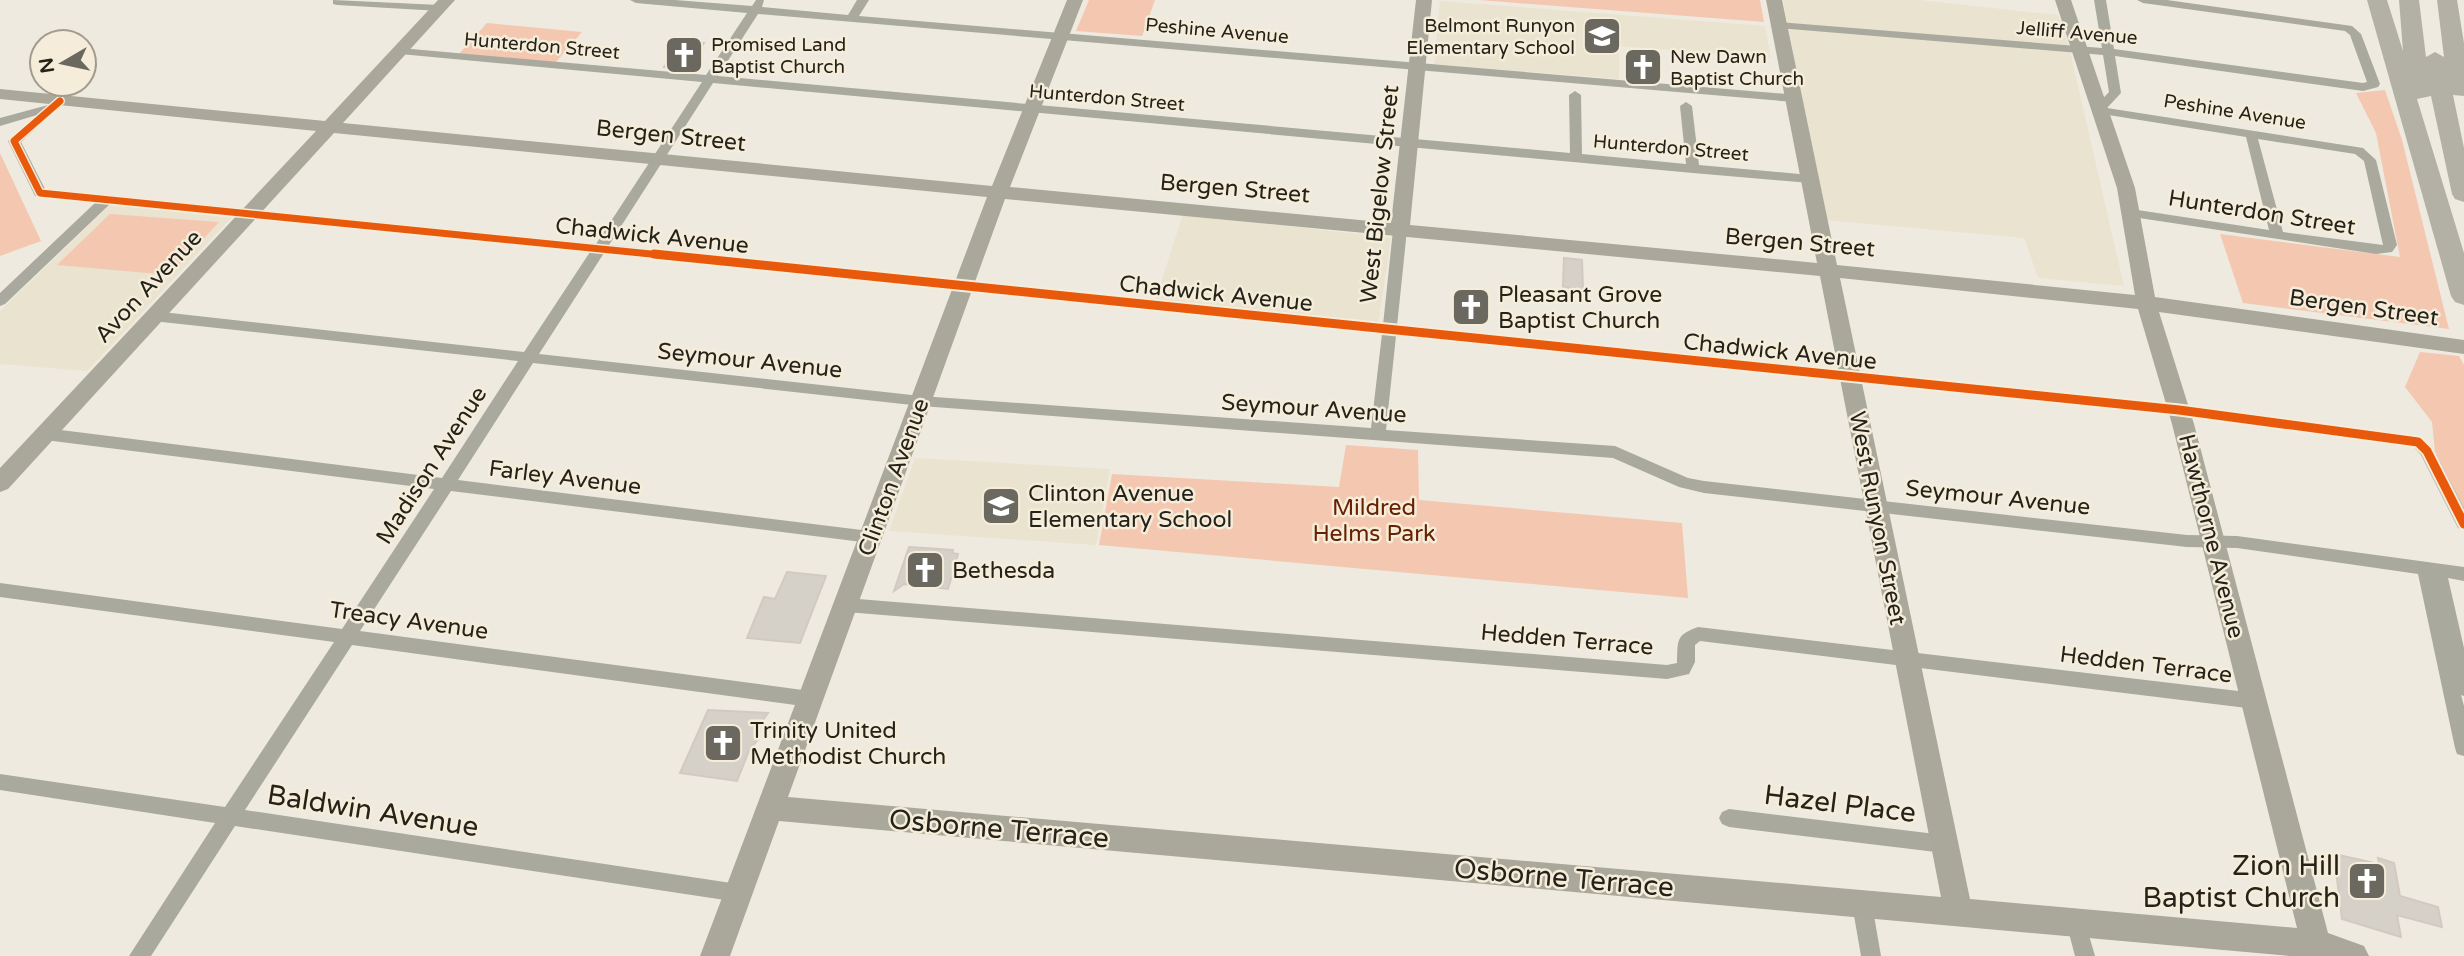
<svg xmlns="http://www.w3.org/2000/svg" width="2464" height="956" viewBox="0 0 2464 956" font-family="'Varela Round',sans-serif">
<style>
.built{fill:#eae3cf}
.green{fill:#f4c7b1}
.building{fill:#d6d1c8;stroke:#d0cac2;stroke-width:2}
.lines{fill:none;stroke-linecap:round;stroke-linejoin:round}
.street{fill:#a9a99e;fill-rule:evenodd}
.secondary{fill:#a9a89b;fill-rule:evenodd}
.highway{fill:#b3b1a5;fill-rule:evenodd}
.cycleway-far1-casing{stroke:#f5edd9;stroke-width:10}
.cycleway-casing{stroke:#f5edd9;stroke-width:13}
.cycleway-far1{stroke:#e8590c;stroke-width:7}
.cycleway{stroke:#e8590c;stroke-width:9}
.labels{text-anchor:middle;stroke-width:5;stroke-linejoin:round;paint-order:stroke}
.far-poi-label{font-size:19px;fill:#24221a;stroke:#f5edd9;text-anchor:start}
.far-street-label{font-size:19px;fill:#24221a;stroke:#f5edd9}
.street-label{font-size:23px;fill:#24221a;stroke:#f5edd9}
.poi-label{font-size:23px;fill:#24221a;stroke:#f5edd9;text-anchor:start}
.park-label{font-size:23px;fill:#672000;stroke:#f5edd9}
.near-street-label{font-size:28px;fill:#24221a;stroke:#f5edd9}
.near-poi-label{font-size:28px;fill:#24221a;stroke:#f5edd9;text-anchor:end}
</style>
<rect width="100%" height="100%" fill="#efeadf"/>
<g class="built">
<path d="M1783 0H1919L2058 15 2070 51 2124 286 2038 278 2024 238 1825 220Z"/>
<path d="M1440 1 1765 26 1771 58 1619 46V79L1434 64Z"/>
<path d="M110 205 231 218 87 371 0 364V311Z"/>
<path d="M1183 214 1391 238 1378 325 1155 301Z"/>
<path d="M915 458 1110 469 1096 545 889 531Z"/>
</g>
<g class="green">
<path d="M1089 0H1155L1142 36 1076 31Z"/>
<path d="M1479 0H1760L1764 22Z"/>
<path d="M487 23 582 32 555 63 458 55Z"/>
<path d="M2385 90 2402 140 2449 329 2243 303 2220 234 2400 257 2376 133 2356 93Z"/>
<path d="M0 153 41 241 0 256Z"/>
<path d="M110 214 219 222 170 275 57 265Z"/>
<path d="M2420 352 2459 356 2464 365V512L2435 452 2432 422 2405 387Z"/>
<path d="M1346 445 1418 450 1419 500 1682 523 1688 598 1099 545 1112 474 1339 487Z"/>
</g>
<g class="building">
<path d="M683 41 704 43 686 69 664 67Z"/>
<path d="M1635 53 1649 54 1652 73 1636 72Z"/>
<path d="M1564 258 1582 260 1583 289 1563 287Z"/>
<path d="M1464 289 1480 291 1478 325 1461 323Z"/>
<path d="M909 547 953 550 952 553 958 554 948 589 904 584 894 591Z"/>
<path d="M787 572 826 576 800 643 747 638 764 597 775 599Z"/>
<path d="M708 710 768 713 760 724 759 739 750 748 737 781 680 773Z"/>
<path d="M2334 854 2379 864 2378 858 2394 863 2400 896 2438 907 2442 927 2397 915 2401 937 2342 919Z"/>
</g>
<g class="lines">
<g class="street">
<path d="M333 0 440 5 446 8 440 11 337 5 333 4Z"/>
<path d="M630 0H675L752 6 756 0H764L762 7 848 15 857 0H869L859 16 1798 95 1800 98 1794 102 758 14 718 76 1570 153 1569 95 1575 91 1581 95 1582 154 1686 164 1680 106 1686 102 1692 106 1699 165 1810 175 1816 179 1810 183 1693 173 713 83 609 245 1383 325 1393 230 1400 226 1407 230 1397 326 2179 405 2418 436 2432 447 2464 508V530L2458 528 2421 455 2414 447 2179 415 1396 336 1386 430 1615 446 1688 478 1704 481 2187 535 2237 536 2464 567V581L2448 578 2464 648V696L2461 695 2464 706V756L2457 754 2455 748 2418 574 2237 548 2187 547 1704 493 1679 487 1613 458 921 406 533 363 458 480 870 531 876 532 878 537 876 542 870 543 451 491 360 631 810 691 816 694 819 699 816 704 810 707 352 645 245 810 738 884 745 886 748 893 745 900 738 902 235 826 151 956H129L215 823 0 790V774L225 807 334 642 0 597V583L342 629 434 489 45 440 40 438 37 434 40 430 45 428 442 478 518 361 153 321 146 316 153 311 524 352 590 252 110 204 5 304 0 306V293L96 202 35 196 8 141 37 115 0 126V118L48 105 56 98H64L66 101 21 142 45 189 596 244 702 82 400 54 394 51 400 48 706 75 747 13 636 3ZM604 253 1382 334 1371 428 921 396 539 354Z"/>
<path d="M2094 0H2106L2114 49 2363 83 2367 82 2350 35 2345 31 2143 3 2137 0H2167L2352 26 2361 34 2380 84 2378 87 2363 91 2115 56 2121 93 2107 108 2363 148 2376 160 2397 245 2392 252 2376 254 2126 216 2124 213 2131 209 2269 230 2246 137 2096 113 2094 108 2109 92 2103 55 1778 28 1772 25 1778 22 2102 48ZM2258 139 2355 154 2364 161 2383 245 2283 232Z"/>
<path d="M846 598 1667 665 1677 663C1678 641 1675 635 1698 627L2255 693 2261 696 2264 701 2261 706 2255 709 1700 641 1695 645V662L1689 674 1667 679 846 612 840 610 837 605 840 600Z"/>
<path d="M1729 809 1944 835 1951 838 1954 844 1951 850 1944 853 1729 827 1722 824 1719 818 1722 812Z"/>
<path d="M1862 894 1869 897 1872 904 1881 956H1861L1852 904 1855 897Z"/>
<path d="M2076 912 2083 915 2095 956H2075L2066 922 2069 915Z"/>
</g>
<path class="secondary" d="M438 0H455L343 123 992 186 1067 0H1083L1010 187 1391 223 1416 0H1432L1410 225 1817 263 1766 0H1782L1837 265 2135 295 2117 188 2055 0H2071L2135 188 2155 297 2464 340V354L2159 312 2194 424 2328 933 2364 946 2369 956H2290L779 821 730 956H700L987 197 334 133 8 489 0 492V468L316 131 0 99V89L325 121ZM1005 199 1820 276 1941 897 788 797ZM1840 278 2138 309 2172 424 2297 928 1970 899Z"/>
<path class="highway" d="M2367 0H2387L2403 51 2399 0H2419L2426 57 2435 52 2444 57 2437 0H2457L2464 43V96L2453 95 2464 148V202L2455 199 2452 194 2431 96 2417 99 2464 253V305L2455 302 2451 296Z"/>
<g class="cycleway-far1-casing">
<path id="cycleway-far1" d="M60 101 14 141 40 193 671 256"/>
</g>
<g class="cycleway-casing">
<path id="cycleway" d="M654 254 2179 410 2418 442 2427 451 2464 524"/>
</g>
<use href="#cycleway-far1" class="cycleway-far1"/>
<use href="#cycleway" class="cycleway"/>
</g>
<defs>
<g id="school-square" transform="scale(2.0125)"><rect x="-9" y="-9" width="18" height="18" rx="4" fill="#6b685f" stroke="#f5edd9"/><path d="M0-5L7-2L0 1L-7-2ZM-4 1L0 2.5L4 1V4Q0 6-4 4Z" fill="#fff"/></g>
<g id="church-square" transform="scale(2.0125)"><rect x="-9" y="-9" width="18" height="18" rx="4" fill="#6b685f" stroke="#f5edd9"/><path d="M-1.2-6h2.4v3.5h3.3v2.4h-3.3V6h-2.4V-.1h-3.3v-2.4h3.3Z" fill="#fff"/></g>
</defs>
<g fill-rule="evenodd">
<use href="#school-square" x="1602" y="36"/>
<use href="#church-square" x="684" y="55"/>
<use href="#church-square" x="1643" y="67"/>
<use href="#church-square" x="1471" y="307"/>
<use href="#school-square" x="1001" y="506"/>
<use href="#church-square" x="925" y="570"/>
<use href="#church-square" x="723" y="743"/>
<use href="#church-square" x="2367" y="881"/>
</g>
<g class="labels">
<g class="far-poi-label">
<text x="1575" y="32" text-anchor="end">Belmont Runyon<tspan x="1575" dy="22">Elementary School</tspan></text>
<text x="711" y="51">Promised Land<tspan x="711" dy="22">Baptist Church</tspan></text>
<text x="1670" y="63">New Dawn<tspan x="1670" dy="22">Baptist Church</tspan></text>
</g>
<g class="far-street-label">
<text transform="translate(1217 30) rotate(5)" y="7">Peshine Avenue</text>
<text transform="translate(2077 32) rotate(5)" y="7">Jelliff Avenue</text>
<text transform="translate(542 45) rotate(5)" y="7">Hunterdon Street</text>
<text transform="translate(1107 97) rotate(5)" y="7">Hunterdon Street</text>
<text transform="translate(2235 111) rotate(9)" y="7">Peshine Avenue</text>
<text transform="translate(1671 147) rotate(5)" y="7">Hunterdon Street</text>
</g>
<g class="street-label">
<text transform="translate(671 135) rotate(6)" y="8">Bergen Street</text>
<text transform="translate(1235 188) rotate(5)" y="8">Bergen Street</text>
<text transform="translate(1379 194) rotate(-84)" y="8">West Bigelow Street</text>
<text transform="translate(2262 212) rotate(9)" y="8">Hunterdon Street</text>
<text transform="translate(652 235) rotate(6)" y="8">Chadwick Avenue</text>
<text transform="translate(1800 242) rotate(5)" y="8">Bergen Street</text>
<text transform="translate(148 286) rotate(-47)" y="8">Avon Avenue</text>
<text transform="translate(1216 293) rotate(6)" y="8">Chadwick Avenue</text>
<text transform="translate(2364 307) rotate(8)" y="8">Bergen Street</text>
<text transform="translate(1780 351) rotate(6)" y="8">Chadwick Avenue</text>
<text transform="translate(750 360) rotate(6)" y="8">Seymour Avenue</text>
<text transform="translate(1314 408) rotate(4)" y="8">Seymour Avenue</text>
<text transform="translate(431 465) rotate(-57)" y="8">Madison Avenue</text>
<text transform="translate(565 477) rotate(7)" y="8">Farley Avenue</text>
<text transform="translate(893 477) rotate(-70)" y="8">Clinton Avenue</text>
<text transform="translate(1998 497) rotate(6)" y="8">Seymour Avenue</text>
<text transform="translate(1878 518) rotate(79)" y="8">West Runyon Street</text>
<text transform="translate(2212 536) rotate(76)" y="8">Hawthorne Avenue</text>
<text transform="translate(409 620) rotate(8)" y="8">Treacy Avenue</text>
<text transform="translate(1567 639) rotate(5)" y="8">Hedden Terrace</text>
<text transform="translate(2146 664) rotate(7)" y="8">Hedden Terrace</text>
</g>
<g class="poi-label">
<text x="1498" y="302">Pleasant Grove<tspan x="1498" dy="26">Baptist Church</tspan></text>
<text x="1028" y="501">Clinton Avenue<tspan x="1028" dy="26">Elementary School</tspan></text>
<text x="952" y="578">Bethesda</text>
<text x="750" y="738">Trinity United<tspan x="750" dy="26">Methodist Church</tspan></text>
</g>
<g class="park-label">
<text x="1374" y="515">Mildred<tspan x="1374" dy="26">Helms Park</tspan></text>
</g>
<g class="near-street-label">
<text transform="translate(1840 803) rotate(7)" y="10">Hazel Place</text>
<text transform="translate(373 810) rotate(9)" y="10">Baldwin Avenue</text>
<text transform="translate(999 828) rotate(5)" y="10">Osborne Terrace</text>
<text transform="translate(1564 877) rotate(5)" y="10">Osborne Terrace</text>
</g>
<g class="near-poi-label">
<text x="2340" y="875">Zion Hill<tspan x="2340" dy="32">Baptist Church</tspan></text>
</g>
</g>
<g transform="translate(63 63) rotate(261)"><circle r="33" fill="#f5edd9" stroke="#a19c8d" stroke-width="2"/>
<path d="M0-5L12 26L0 18L-12 26Z" fill="#6b685f"/>
<text y="-10" font-size="19" font-weight="bold" text-anchor="middle" fill="#24221a">N</text>
</g>
</svg>
